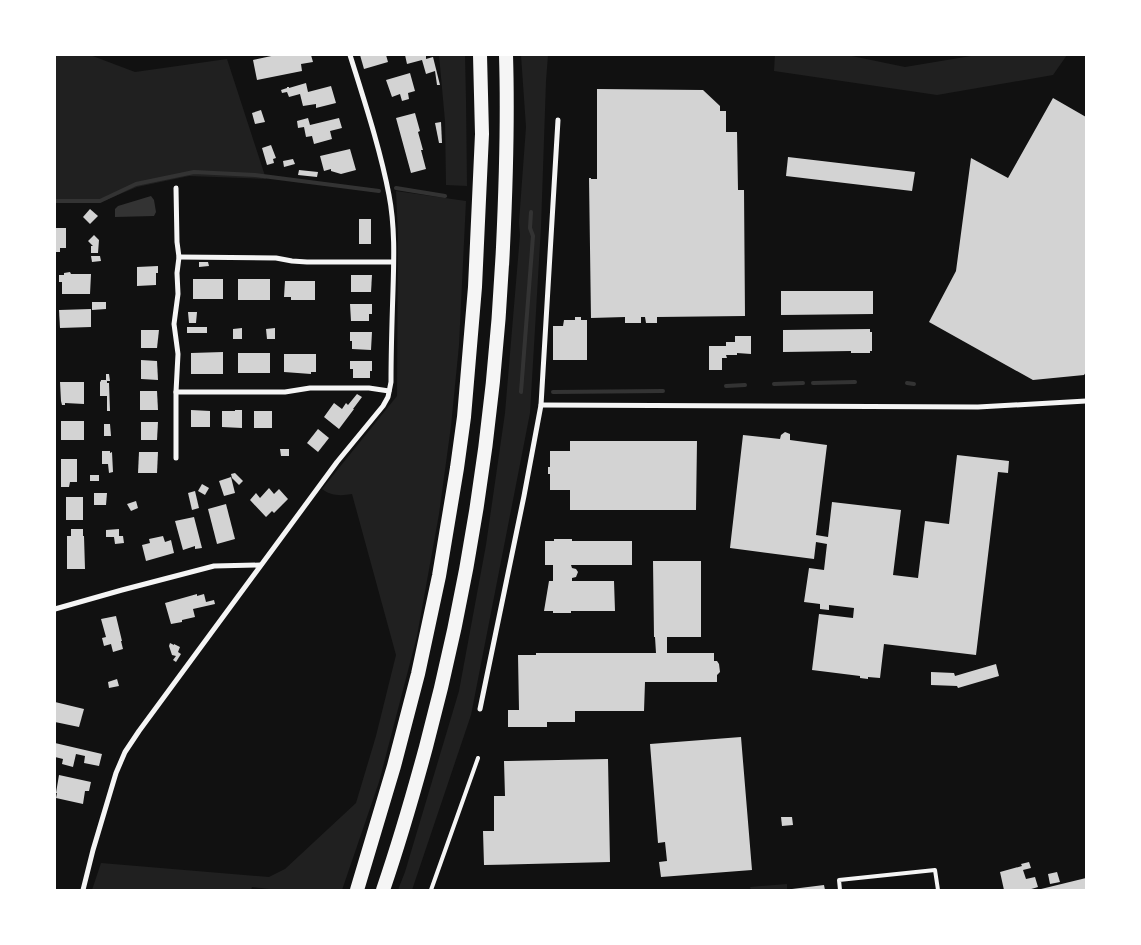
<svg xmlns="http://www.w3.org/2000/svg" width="1141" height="945" viewBox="0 0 1141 945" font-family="Arial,sans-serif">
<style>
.green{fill:#202020}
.water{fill:#333}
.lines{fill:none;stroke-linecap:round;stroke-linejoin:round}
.stream{stroke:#333;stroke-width:4}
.building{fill:#d3d3d3}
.service{stroke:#f5f5f5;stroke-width:4}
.minor{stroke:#f5f5f5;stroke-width:5}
.trunk{stroke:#f5f5f5;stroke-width:14}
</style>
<rect width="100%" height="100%" fill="#111"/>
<g class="green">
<path d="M55 55H90L135 72 227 59 266 179 189 176 137 187 101 202H55Z"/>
<path d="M439 55H465L466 100 467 186 446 185 445 121Z"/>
<path d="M521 55H548L546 81 541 227 530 413 471 715 412 890H398L405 872 459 691 486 545 505 413 520 235 519 222 526 127Z"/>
<path d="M775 55H847L905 67 977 55H1067L1053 75 937 95 774 71Z"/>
<path d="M396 191 466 201 459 345 451 426 439 514 417 636 379 782 342 890H279L252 887 251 890H92L101 863 269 877 285 869 356 803 376 736 396 655 352 494C341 496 331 496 322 489L397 396 398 234Z"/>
<path d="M787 884V890H751L750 887Z"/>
</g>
<path class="water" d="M151 196 154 200 156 212 154 216 115 217V209L118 206Z"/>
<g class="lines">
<g class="stream">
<path d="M396 188 445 196"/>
<path d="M55 201H100L136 184 194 172 255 175 379 191"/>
<path d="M813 383 855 382"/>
<path d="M907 383 914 384"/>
<path d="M774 384 803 383"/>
<path d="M726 386 745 385"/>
<path d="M521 392 533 236 530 228 531 212"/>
<path d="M553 392 663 391"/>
</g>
</g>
<g class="building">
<path d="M276 55H311L313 62 301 64 302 71 257 80 253 60Z"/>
<path d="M360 55H386L388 62 364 69Z"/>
<path d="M405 55H426V59L433 57 440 85H437L435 71 426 74 422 60 407 64Z"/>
<path d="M410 73 415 91 408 93 409 99 402 101 400 94 392 97 386 80Z"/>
<path d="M306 83 308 92 331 86 336 103 316 108V104L303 106 300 94 289 97 287 92 282 93 281 90 287 88V87H289V88Z"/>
<path d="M597 89 703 90 720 106V111H726V132H737L738 190H744L745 316 657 317V323H646L645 317H641V323H625V317L591 318 589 178H591V179H597Z"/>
<path d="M1053 98 1086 117V372L1084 375 1033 380 929 322 956 271 971 158 1008 178Z"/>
<path d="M261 110 265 122 255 124 252 113Z"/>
<path d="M415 113 420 131 418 132 423 150H421L426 169 411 173 396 118Z"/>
<path d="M308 118 310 125 339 118 342 128 330 131 332 139 314 144 312 136 306 137 304 127 298 128 297 121Z"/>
<path d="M441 122 442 143H439L435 123Z"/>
<path d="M271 145 276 158 273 159 274 163 267 165 262 148Z"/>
<path d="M350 149 356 170 341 174 331 171V169L324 171 320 156Z"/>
<path d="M788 157 915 172 912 191 786 176Z"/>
<path d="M293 159 295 164 284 167 283 161Z"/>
<path d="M299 170 318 172 317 177 298 175Z"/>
<path d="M90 209 98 216 90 224 83 217Z"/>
<rect x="359" y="219" width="12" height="25"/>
<path d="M55 228H66V248H60V252H55Z"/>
<path d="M94 235 99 240 98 253H91V246H93L88 241Z"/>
<path d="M91 256H100L101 261 92 262Z"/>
<path d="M199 262H208L209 266 199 267Z"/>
<path d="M158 266V273H156V285L137 286V267Z"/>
<path d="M70 272 71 274H91L90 294H62V282H59V275H64V273Z"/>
<path d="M351 275H372L371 292H351Z"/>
<rect x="193" y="279" width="30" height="20"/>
<rect x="238" y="279" width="32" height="21"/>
<path d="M285 281H315V300H291V297H284Z"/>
<path d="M781 291H873V314L781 315Z"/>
<path d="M92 302H106V309L92 310Z"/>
<path d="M350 304H372V314H369V321H351Z"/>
<path d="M91 309V327L60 328 59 310Z"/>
<path d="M188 312H197L196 323H189Z"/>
<path d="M575 317H581V320H587V360H553V326H563L564 320H575Z"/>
<rect x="187" y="327" width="20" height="6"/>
<path d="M242 328V339H233V329Z"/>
<path d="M275 328V339H267L266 329Z"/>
<path d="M870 329V332H872V351H870V353H851V351L783 352V330Z"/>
<path d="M141 330H159L157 348H141Z"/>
<path d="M350 332H372L371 350 352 349V341H350Z"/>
<path d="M735 336H751V354L737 353V355H726L727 358H722V370H709V346H726V342H735Z"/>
<path d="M223 352V374H191V353Z"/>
<rect x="238" y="353" width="32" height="20"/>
<path d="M284 354H316V372H311V374L284 372Z"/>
<path d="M141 360 157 361 158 380 141 379Z"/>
<path d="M350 361H372V371H370V378H353V369H350Z"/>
<path d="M106 374H109L110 381H107V383H109L110 411H107V396H100V382L101 381V380H106Z"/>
<path d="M60 382H84V404L65 403V405H62L61 401Z"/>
<path d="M140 391H157L158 410H140Z"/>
<path d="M357 394 362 397 353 409H354L339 429 324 417 334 403 342 409 346 403 348 405Z"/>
<path d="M191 410 210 411V427H191Z"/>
<path d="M235 410H242V428L222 427V411H235Z"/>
<rect x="254" y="411" width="18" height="17"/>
<rect x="61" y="421" width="23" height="19"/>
<path d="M141 422H158L157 440H141Z"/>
<path d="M104 424H110L111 436H104Z"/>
<path d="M318 429 329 438 318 452 307 443Z"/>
<path d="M785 432 790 434V440L827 445 816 535 828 537 832 502 901 510 893 575 918 578 925 521 949 524 957 455 1009 461 1008 473 998 472 976 655 884 644 880 678 868 677V679L860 678V676L812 670 819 614 853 618 854 608 829 605V610L820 609V604L804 602 809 568 824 570 827 544 816 542 814 559 730 548 743 435 780 439 781 435Z"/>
<path d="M570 441H697L696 510H570V490H550V474H548V467H550V451H570Z"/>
<path d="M280 449H289V456H281Z"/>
<path d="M102 451H110V453L112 452 113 472 109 473 108 464H102Z"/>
<path d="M139 452H158L157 473H138Z"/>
<path d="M61 459H77V482H70L69 487H61Z"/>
<path d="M235 473 243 481 239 485 232 478 231 474Z"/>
<rect x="90" y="475" width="9" height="6"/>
<path d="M231 477 235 493 224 496 219 481Z"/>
<path d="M202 484 209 488 205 495 198 491Z"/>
<path d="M269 488 274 494 279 489 288 499 274 513 272 511 266 517 250 500 256 493 260 498Z"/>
<path d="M195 491 199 508 192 510 188 493Z"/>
<path d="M94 493H107L106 505H94Z"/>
<rect x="66" y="497" width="17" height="23"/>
<path d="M136 501 138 508 131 511 127 504Z"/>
<path d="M226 504 235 539 217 544 208 509Z"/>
<path d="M194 517 202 548 195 549V546L183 550 175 521Z"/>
<path d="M71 529H83V536H84L85 569H67V536H71Z"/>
<path d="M119 529V536H123L124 543 115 544 114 537H106V530Z"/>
<path d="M163 536 165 542 171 540 174 553 146 561 142 545 150 543 149 539Z"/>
<path d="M554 539H572V541H632V565H571L572 568 576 569 578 572 576 577 572 578V581H614L615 611H571V613H553V611H544L549 581H553V565H545V541H554Z"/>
<path d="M653 561H701V637H667V653H714V661H717L719 664 720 672 717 675V682H645L644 711H575V722H547V727H508V710H519L518 655H536V653H656L655 637H654Z"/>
<path d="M197 594V596L204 594 206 602 214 600 215 604 193 609 195 617 182 620V622L171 624 165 603Z"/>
<path d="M116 616 122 641H121L123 649 113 652 111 644 104 646 102 638 106 637 101 619Z"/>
<path d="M170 643 174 645V644L180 647 178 652 181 654 176 662 173 660 176 656 172 655 169 646Z"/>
<path d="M996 664 999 676 958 688 957 686 931 685V672L954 673 955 676Z"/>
<path d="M117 679 119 686 109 688 108 682Z"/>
<path d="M55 702 84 709 79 727 55 722Z"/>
<path d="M741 737 752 870 661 877 659 862 667 861 665 842 658 843 650 744Z"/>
<path d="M55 743 102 754 99 766 84 763 85 756 76 754 73 767 62 764 63 759 55 757Z"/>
<path d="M608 759 610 862 484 865 483 831H494V796H505L504 761Z"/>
<path d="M59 775 91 782 89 791H85L83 804 56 798 57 793H56Z"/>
<path d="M781 817H792L793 825 782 826Z"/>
<path d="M1029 862 1031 868 1023 870 1026 879 1035 877 1038 887 1028 890H1004L1000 872 1022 866 1021 864Z"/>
<path d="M1057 872 1060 882 1050 884 1048 874Z"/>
<path d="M1086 878V890H1041V889Z"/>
<path d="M824 885 825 890H792V889Z"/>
</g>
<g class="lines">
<g class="service">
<path d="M431 890 478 758"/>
<path d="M840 890 839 880 935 870 938 890"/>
</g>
<g class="minor">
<path d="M179 257 276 258 292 261 307 262H393"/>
<path d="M176 392H285L310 388H369L389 391"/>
<path d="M541 405 978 407 1086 401"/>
<path d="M176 458V392L178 354 174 324 178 294 177 273 179 257 177 242 176 188"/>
<path d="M55 609 122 590 214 566 261 565"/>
<path d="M480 709 524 496 541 405 558 120"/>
<path d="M83 890 93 850 116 773 125 752 139 731 337 462 383 406 388 397 391 382C391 351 392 320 393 290 394 258 395 226 389 195 380 148 364 100 350 55"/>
</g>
<g class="trunk">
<path d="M357 890 394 766 418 674 439 576 457 468 464 417 475 287 482 134 480 55"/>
<path d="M383 890C399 843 413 795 426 747 470 583 495 416 503 247 506 183 508 119 506 55"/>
</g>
</g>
<rect width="1141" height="945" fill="none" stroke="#ffffff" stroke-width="112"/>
</svg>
